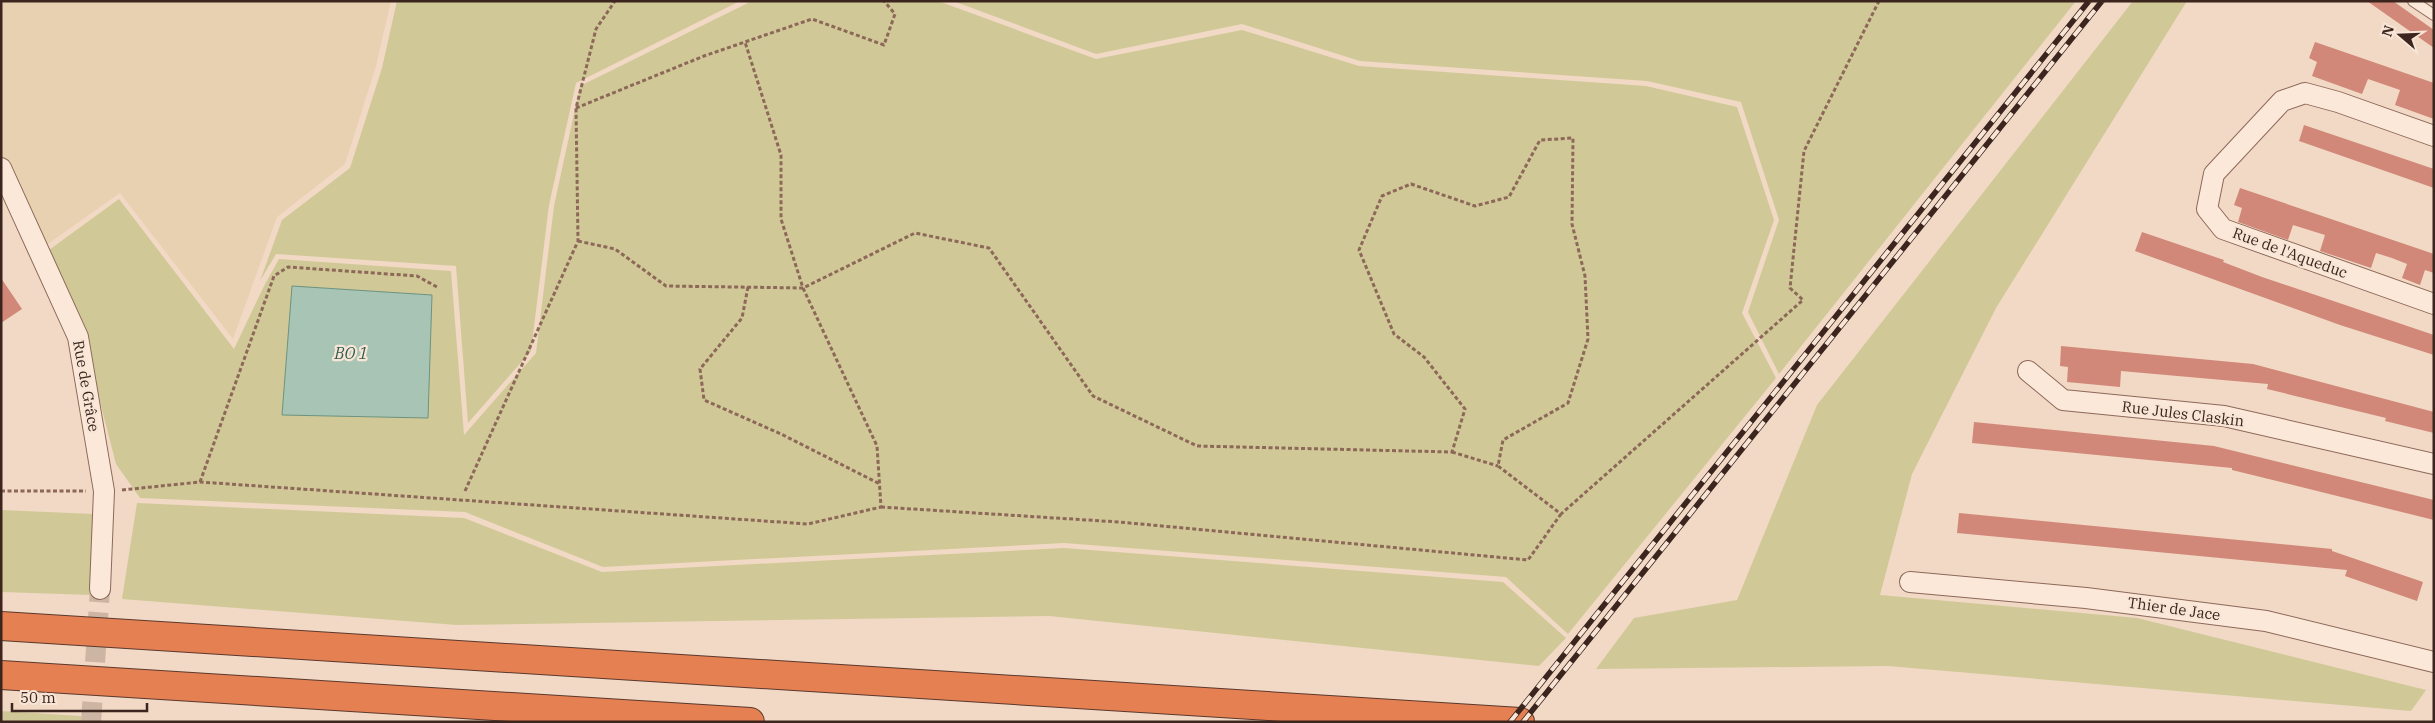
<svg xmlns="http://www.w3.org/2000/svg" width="2435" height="723" viewBox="0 0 2435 723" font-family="'IBM Plex Serif',serif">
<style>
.farmland{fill:#e7d1b1}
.green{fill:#d0c997}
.water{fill:#a7c4b4;stroke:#6c9380}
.building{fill:#d18878}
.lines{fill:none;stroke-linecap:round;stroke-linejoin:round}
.street-tunnel{stroke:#cdb5a4;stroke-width:20;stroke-dasharray:20 10;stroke-linecap:butt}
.lane-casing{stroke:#8d6859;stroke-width:12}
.street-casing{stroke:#8d6859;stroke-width:22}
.highway-casing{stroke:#5b382e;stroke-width:30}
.path{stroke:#8d6859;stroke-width:3;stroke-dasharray:4 2.5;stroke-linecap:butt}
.lane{stroke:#fbe8d9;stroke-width:10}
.street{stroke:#fbe8d9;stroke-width:20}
.highway{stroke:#e48051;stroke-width:28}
.rail-casing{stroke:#3c251e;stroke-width:5.5}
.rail{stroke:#f8e5d5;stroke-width:4;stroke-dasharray:11;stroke-linecap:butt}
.labels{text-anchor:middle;stroke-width:4.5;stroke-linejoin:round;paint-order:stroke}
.street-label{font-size:15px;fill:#3c251e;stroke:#f8e5d5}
.water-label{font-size:16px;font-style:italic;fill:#2d5d4e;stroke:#f8e5d5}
</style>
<rect width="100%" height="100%" fill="#f1d9c5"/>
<path class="farmland" d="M1 1H391L376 66 345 164 277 217 233 339 120 193 42 248 1 157Z"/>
<g class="green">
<path d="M397 1H740L576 83 549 205 531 351 468 423 456 266 276 254 260 281 282 220 350 168 382 68Z"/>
<path d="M752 1H938L1096 59 1242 30 1359 66 1646 86 1737 107 1774 220 1742 313 1776 378 1568 634 1506 577 1064 543 603 567 465 512 140 498 116 464 83 335 49 250 119 199 234 349 265 284 279 259 451 271 464 435 536 353 554 206 580 86Z"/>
<path d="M953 1H2076L1779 374 1748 312 1779 220 1741 102 1647 81 1360 61 1242 24 1096 54Z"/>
<path d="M2133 1H2187L1996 308 1912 474 1880 595 2137 618 2426 690 2411 711 1888 666 1596 669 1634 618 1737 600 1817 405Z"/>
<path d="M137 503 464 518 602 572 1064 548 1503 582 1566 638 1539 666 1049 616 457 625 122 599Z"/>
<path d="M1 510 93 514V595L1 592Z"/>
<path d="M1 711 81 716V722H1Z"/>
</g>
<path class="water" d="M292 286 432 295 428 418 282 415Z"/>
<g class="building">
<path d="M2367 1H2393L2434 30V48Z"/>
<path d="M2315 42 2434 83V119L2395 105 2400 90 2368 79 2362 94 2312 76 2317 62 2309 58Z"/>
<path d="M2304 125 2434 169V188L2299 141Z"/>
<path d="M2240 188 2434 254V273L2425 270 2420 285 2402 278 2407 264 2392 258 2376 253 2371 268 2320 251 2325 235 2293 225 2288 240 2238 222 2242 208 2234 205Z"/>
<path d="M2142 232 2224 260 2223 262 2262 277 2434 335V355L2340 325 2135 251Z"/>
<path d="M1 278 22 309 1 323Z"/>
<path d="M2061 346 2253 364 2434 412V433L2385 421 2386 418 2267 389 2268 384 2121 371 2120 387 2067 382 2068 367 2060 366Z"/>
<path d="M1974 422 2214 446 2434 500V520L2232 470V468L1972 443Z"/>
<path d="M1959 513 2332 549V551L2423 582 2417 601 2345 576 2347 570 1957 533Z"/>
</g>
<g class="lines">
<path class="street-tunnel" d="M91 722 100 589"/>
<g class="lane-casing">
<path id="lane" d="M2413 1 2434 15"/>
</g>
<g class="street-casing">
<g id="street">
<path d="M2434 136 2338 102 2305 93 2282 101 2214 174 2207 209 2223 229 2434 304"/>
<path d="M1 168 78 337 104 491 100 589"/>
<path d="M2028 371 2063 400 2224 416 2434 464"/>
<path d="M1910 582 2086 598 2266 621 2434 662"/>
</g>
</g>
<g class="highway-casing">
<g id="highway">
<path d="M1 626 1520 722"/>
<path d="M1 675 750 722"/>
</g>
</g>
<g class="path">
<path d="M576 108 704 56 812 19 884 45 895 14 884 1"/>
<path d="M578 241 615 249 666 286 803 288 915 233 989 248 1093 396 1197 446 1452 452 1465 409 1424 357 1394 334 1359 250 1382 196 1411 184 1475 206 1509 197 1540 140 1573 138 1572 224 1585 276 1588 339 1568 403 1503 440 1498 466 1561 514 1803 300 1790 288 1804 151 1879 1"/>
<path d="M748 287 742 318 700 369 704 400 781 434 880 484"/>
<path d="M1452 452 1498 466"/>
<path d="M200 482 274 276 288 267 417 276 437 287"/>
<path d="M122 490 200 482 808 524 881 507 877 446 803 288 781 219V155L745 42"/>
<path d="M1 491H86"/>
<path d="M465 491 578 241 576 108 596 29 615 1"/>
<path d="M881 507 1119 522 1528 560 1561 514"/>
</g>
<use href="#lane" class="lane"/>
<use href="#street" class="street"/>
<use href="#highway" class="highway"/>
<g class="rail-casing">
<g id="rail">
<path d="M1510 722 2089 1"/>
<path d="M1523 722 2102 1"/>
</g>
</g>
<use href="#rail" class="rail"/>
</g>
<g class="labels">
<g class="street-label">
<text transform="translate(2290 253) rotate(20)" y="5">Rue de l'Aqueduc</text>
<text transform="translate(86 386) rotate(80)" y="5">Rue de Grâce</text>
<text transform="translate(2183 414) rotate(7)" y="5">Rue Jules Claskin</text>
<text transform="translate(2174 609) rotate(8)" y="5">Thier de Jace</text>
</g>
<g class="water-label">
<text x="351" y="359">BO 1</text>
</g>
</g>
<rect width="2435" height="723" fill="none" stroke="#3c251e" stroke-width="5"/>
<g transform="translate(2400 35) rotate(289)" stroke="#f8e5d5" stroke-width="4" paint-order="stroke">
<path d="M0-4L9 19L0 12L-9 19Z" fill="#3c251e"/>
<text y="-8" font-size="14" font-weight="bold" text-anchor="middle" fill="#3c251e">N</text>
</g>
<path d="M12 703v8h135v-8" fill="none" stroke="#3c251e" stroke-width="2.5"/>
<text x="20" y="703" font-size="15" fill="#3c251e" stroke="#f8e5d5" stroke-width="4" paint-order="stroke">50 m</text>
</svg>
